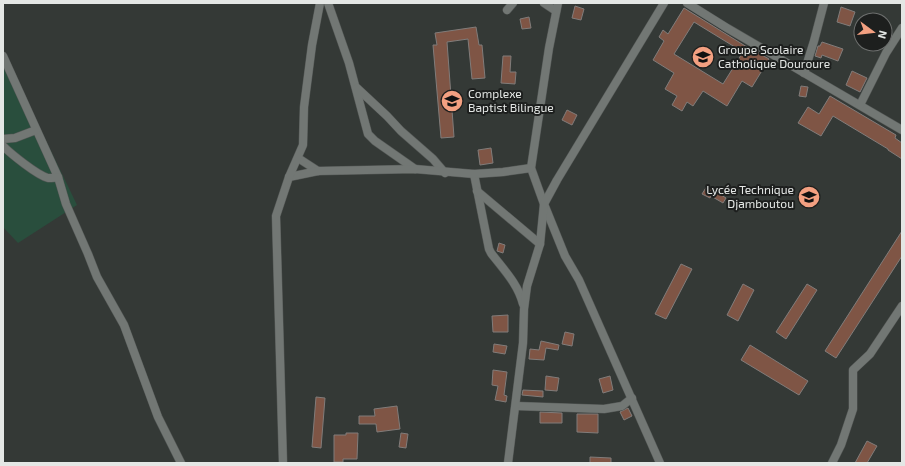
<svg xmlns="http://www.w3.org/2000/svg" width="905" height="466" viewBox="0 0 905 466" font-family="'Exo 2',sans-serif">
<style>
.green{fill:#294e3d}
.building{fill:#7f5545;stroke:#817c7a;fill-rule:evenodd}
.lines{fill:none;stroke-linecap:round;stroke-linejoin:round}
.minor-casing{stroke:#545856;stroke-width:9}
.minor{stroke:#727774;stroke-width:8}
.labels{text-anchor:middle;stroke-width:4;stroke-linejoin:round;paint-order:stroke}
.poi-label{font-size:12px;fill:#e4e7e5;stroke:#1d1f1e;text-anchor:start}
</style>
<rect width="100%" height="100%" fill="#343936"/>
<path class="green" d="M3 51 77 205 18 243 3 227Z"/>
<g class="building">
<path d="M575 6 584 9 581 20 572 18Z"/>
<path d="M841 7 855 12 850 26 837 22Z"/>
<path d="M684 8 755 52V51L769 59 752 87 742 81 727 106 703 91 693 106 687 102 682 111 672 105 677 96 665 89 674 73 653 60 664 41 659 37 663 30 668 34ZM694 22 743 52 723 84 674 54Z"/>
<path d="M529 17 531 28 522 29 520 19Z"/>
<path d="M476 27 479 45H482L485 78 472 79 468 39 447 42 454 137 441 138 433 45H437L435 33Z"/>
<path d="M822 42 843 49 838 61 822 55 821 58 815 56 818 46H820Z"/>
<path d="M503 56H511L510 72H516L515 84 501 83Z"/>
<path d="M852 71 867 78 860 92 846 85Z"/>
<path d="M801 86 808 87 806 97 799 96Z"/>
<path d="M830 96 896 135 895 138 902 143V159L888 150V149L833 116 821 136 798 123 808 107 819 114Z"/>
<path d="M567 110 577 115 572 125 562 120Z"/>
<path d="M491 148 493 163 480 165 478 150Z"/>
<path d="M707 186 726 198 723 203 711 196 710 198 702 194Z"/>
<path d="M902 231V256L836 358 825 351Z"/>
<path d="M499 243 505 245 503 253 497 251Z"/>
<path d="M681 264 692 269 666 319 655 314Z"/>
<path d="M743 284 754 290 738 321 727 315Z"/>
<path d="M807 284 817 290 786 339 776 332Z"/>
<path d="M508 315V332H493L492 316Z"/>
<path d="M565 332 574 334 572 346 562 344Z"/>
<path d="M541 341 559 345 558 350 546 348 544 360 529 359 530 349 539 350Z"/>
<path d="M494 344 507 346 505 354 493 352Z"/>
<path d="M750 345 808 381 799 395 741 360Z"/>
<path d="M493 370 507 372 504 395 507 396 506 402 495 400 498 386 492 385Z"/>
<path d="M546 376 559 378 557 391 545 390Z"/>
<path d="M610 376 613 390 603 393 599 379Z"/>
<path d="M523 390 543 391V397L522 395Z"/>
<path d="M316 397 325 398 321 448 312 447Z"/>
<path d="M397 406 400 429 377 432 376 424H359V416H375L374 409Z"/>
<path d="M628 408 632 416 624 420 620 412Z"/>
<path d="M540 412 562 413V423H540Z"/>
<path d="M577 414H598V433L577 432Z"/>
<path d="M346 433H358L357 459H343V462H334V435H346Z"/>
<path d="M401 433 408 434 406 448 399 447Z"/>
<path d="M867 441 877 446 867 463H855Z"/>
<path d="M590 457 611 458V463H590Z"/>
</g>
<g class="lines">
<g class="minor-casing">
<g id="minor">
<path d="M328 3 349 63 368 134 375 141 415 169"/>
<path d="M544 3 556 11"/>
<path d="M558 3 549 48 531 168 544 204 565 256 579 280 660 463"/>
<path d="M687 3 727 28 902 130"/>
<path d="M507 10 513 3"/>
<path d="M3 56 58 177 66 204 88 254 97 277 124 325 158 417 181 463"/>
<path d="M804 73 814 41 824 3"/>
<path d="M357 88 387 116 401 131 433 159 445 173"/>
<path d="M860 105 886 53 902 28"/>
<path d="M3 139 15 138 36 130"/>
<path d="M3 146C11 154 37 175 48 178 51 178 55 178 58 177"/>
<path d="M298 158 318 171"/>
<path d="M474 174 489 249 491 253C504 270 518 284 523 304"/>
<path d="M289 177 318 171 415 169 474 174 503 172 531 168"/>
<path d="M477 191 540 244"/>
<path d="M516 406 604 409 622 406 632 398"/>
<path d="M283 463 276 216 289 177 303 145 304 107 312 45 320 3"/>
<path d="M508 463 523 343 524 309 527 286 540 244 544 204 557 180 664 3"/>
<path d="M832 463 841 445 853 409V370L870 354 902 306"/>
</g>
</g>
<use href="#minor" class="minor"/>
</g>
<defs>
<g id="school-disc" transform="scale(1.15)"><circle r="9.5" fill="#f3a081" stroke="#1d1f1e"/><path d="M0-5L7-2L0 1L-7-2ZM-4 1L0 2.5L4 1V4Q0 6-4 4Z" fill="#111"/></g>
</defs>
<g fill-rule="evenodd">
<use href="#school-disc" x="703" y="57"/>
<use href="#school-disc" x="452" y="101"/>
<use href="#school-disc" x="809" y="197"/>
</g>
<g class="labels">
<g class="poi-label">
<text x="718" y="54">Groupe Scolaire<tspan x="718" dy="14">Catholique Douroure</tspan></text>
<text x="468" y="98">Complexe<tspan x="468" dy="14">Baptist Bilingue</tspan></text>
<text x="794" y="194" text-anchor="end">Lycée Technique<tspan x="794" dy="14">Djamboutou</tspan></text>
</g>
</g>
<rect width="905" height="466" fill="none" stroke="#e4e7e5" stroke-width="8"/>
<g transform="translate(873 32) rotate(105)"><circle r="19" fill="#1d1f1e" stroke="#6d6f6e"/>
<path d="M0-3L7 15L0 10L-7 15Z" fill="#f3a081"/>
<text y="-6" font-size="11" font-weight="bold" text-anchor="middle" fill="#e4e7e5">N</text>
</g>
</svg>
